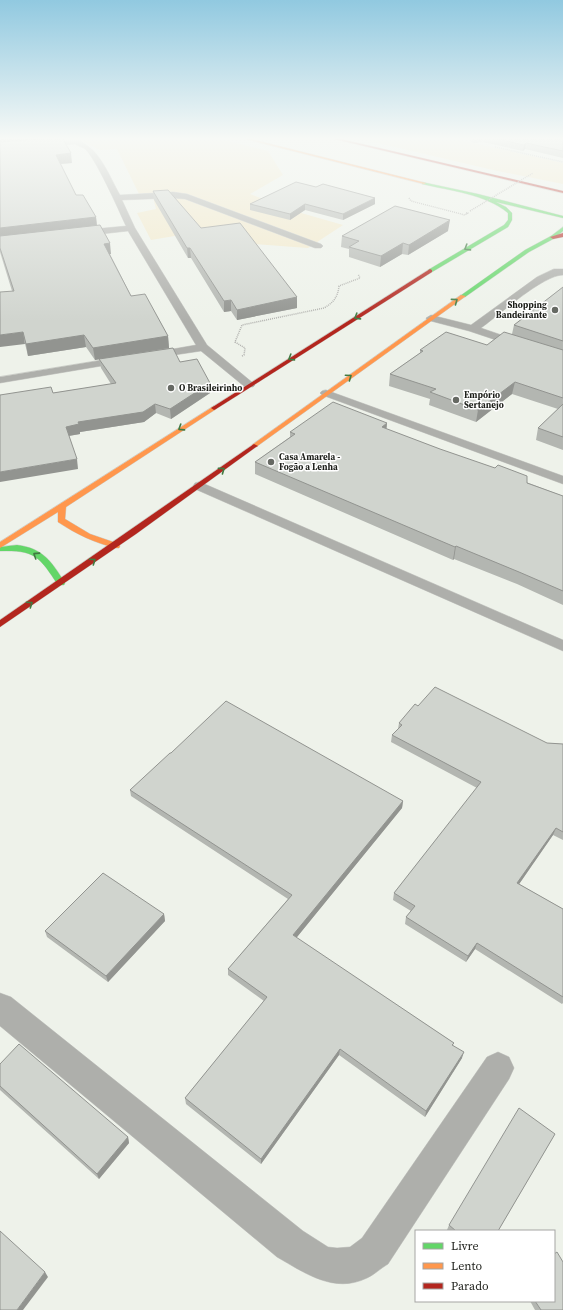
<svg xmlns="http://www.w3.org/2000/svg" width="563" height="1310" viewBox="0 0 563 1310" font-family="'Source Serif 4',serif">
<style>
.green{fill:#f2e8c8}
.lines{fill:none;stroke-linecap:round;stroke-linejoin:round}
.lane-casing{stroke:#cdcfca;stroke-width:1}
.street-casing{stroke:#cdcfca;stroke-width:1}
.fast-casing{stroke:#cdcfca;stroke-width:1}
.slow-casing{stroke:#cdcfca;stroke-width:1}
.jam-casing{stroke:#cdcfca;stroke-width:1}
.path{stroke:#b1b1ae;stroke-width:1.5;stroke-dasharray:1 1;stroke-linecap:butt}
.lane{fill:#aeafab;fill-rule:evenodd}
.street{fill:#aeafab;fill-rule:evenodd}
.fast{fill:#63d668;fill-rule:evenodd}
.slow{fill:#ff974d;fill-rule:evenodd}
.jam{fill:#b3261e;fill-rule:evenodd}
.path-bridge{stroke:#b1b1ae;stroke-width:1.5;stroke-dasharray:1 1;stroke-linecap:butt}
.wall{fill:#b3b6b1}
.shaded-wall{fill:#929490}
.building{fill:#d0d4ce;stroke:#929490}
.oneway{stroke:#407a41}
.poi-dot{fill:#666963;stroke:#fff;stroke-width:1.5}
.labels{text-anchor:middle;stroke-width:3;stroke-linejoin:round;paint-order:stroke}
.far-poi-label{font-size:9px;font-weight:bold;fill:#1d1f1a;stroke:#fff;text-anchor:start}
</style>
<rect width="100%" height="100%" fill="#eef2ea"/>
<g class="green">
<path d="M67 139H219L268 151 283 175 250 194 294 211 343 225 308 248 254 244 198 232 151 240 137 213 156 209 152 193 139 194 117 149 100 150 82 141Z"/>
<path d="M361 139H455L563 163V184L493 170Z"/>
</g>
<g class="lines">
<g class="lane-casing">
<g id="lane">
<path d="M76 140C99 146 109 176 120 195L173 192 187 194 321 244 323 246 321 248H315L185 199 173 198 122 200 135 228 207 345 253 383 255 385 253 387H245L201 351 154 358 150 357 148 355 150 353 196 345 128 231 83 236 79 233 83 230 126 226C119 211 95 156 84 148 81 147 78 146 75 144L0 151V147Z"/>
<path d="M554 269H563V275C543 275 499 315 481 328L522 342 523 344 522 346H514L469 331 427 320 426 318 431 315 471 325 537 277Z"/>
<path d="M121 357 125 358 127 360 125 362 0 383V377Z"/>
<path d="M326 390 563 476V484L322 395 320 393 322 391Z"/>
<path d="M200 482 563 640V651L195 489 193 486 195 483Z"/>
</g>
</g>
<g class="street-casing">
<g id="street">
<path d="M472 139H484C481 143 477 143 472 142Z"/>
<path d="M0 993 11 997 303 1231 328 1247 337 1248 350 1247 362 1238 487 1057 498 1052 509 1057 514 1068 509 1079 388 1264C381 1268 374 1275 367 1278 334 1294 305 1273 277 1257L0 1026Z"/>
</g>
</g>
<g class="fast-casing">
<g id="fast">
<path d="M422 182 478 194 563 216V218L496 202 506 207 512 213V220L508 227 432 272H428V270L504 225 508 220V213C485 194 451 191 422 184Z"/>
<path d="M563 227V231L555 238 529 252 465 297 460 296 525 250 551 236Z"/>
<path d="M17 545C43 548 52 562 65 583L64 585H58C39 556 35 550 0 551V547Z"/>
</g>
</g>
<g class="slow-casing">
<g id="slow">
<path d="M245 139H251L426 183 424 184Z"/>
<path d="M461 295 466 296 256 447H252V445Z"/>
<path d="M214 406 217 408 216 409 66 507 65 519 90 534 119 544 120 546 119 548H116C95 543 76 534 58 522V512L0 548V542Z"/>
</g>
</g>
<g class="jam-casing">
<g id="jam">
<path d="M334 139H341L563 191V193Z"/>
<path d="M563 233V237L553 239 550 237Z"/>
<path d="M430 269 432 270V272L216 409 214 410 211 408Z"/>
<path d="M254 444 258 446 256 447 136 534 0 627V620Z"/>
</g>
</g>
<g class="path">
<path d="M495 147 563 162"/>
<path d="M409 198 411 201 465 215 468 213H466"/>
<path d="M242 356 244 355 245 348 235 342 242 325 324 308C333 303 338 297 339 286L360 278 358 274"/>
</g>
<use href="#lane" class="lane"/>
<use href="#street" class="street"/>
<use href="#fast" class="fast"/>
<use href="#slow" class="slow"/>
<use href="#jam" class="jam"/>
<path class="path-bridge" d="M470 211 533 173"/>
</g>
<g class="wall">
<path d="M0 139 72 163 61 164 76 195 96 217 97 225 111 254H110L131 296 168 336 169 348 180 362 210 383V393L171 419 156 413 144 422 80 432V434L69 436 78 469 53 393 111 384 101 368 99 359 95 360 86 347 28 356 12 291 0 252Z"/>
<path d="M483 139H563V158L525 149 523 151 483 142Z"/>
<path d="M153 191 201 228 297 297V308L237 320 231 311 224 312 191 258H188L154 200Z"/>
<path d="M250 204H375L343 220 305 210 290 220 250 210Z"/>
<path d="M448 231 408 255 402 254 380 267 349 257V249L341 247 342 236Z"/>
<path d="M563 287V450L536 440 538 428 558 409 512 394 476 422 429 405 430 399 389 386 390 374 420 353V350L487 345 512 334 514 325Z"/>
<path d="M387 423 386 429 563 496V605L517 584 454 559 453 560 255 474V462L290 437V432Z"/>
<path d="M418 706 547 743 563 744V840L553 835 519 884 563 909V1003L562 1004 475 949 466 962 405 924 406 917 411 911 393 900 394 893 477 788 391 742 392 735 398 729 399 723Z"/>
<path d="M171 753 403 801 402 808 296 938 454 1043 453 1045 462 1058 425 1117 339 1055 261 1164 186 1104 185 1098 264 1001 228 975V969L288 899 131 796 130 790Z"/>
<path d="M164 914 165 921 108 982 47 937 45 931Z"/>
<path d="M0 1064 128 1137 129 1143 99 1179 0 1090Z"/>
<path d="M552 1139 498 1231H448L447 1230 449 1225Z"/>
<path d="M530 1301H554L563 1310H535Z"/>
</g>
<g class="shaded-wall">
<path d="M0 139H59L0 146Z"/>
<path d="M526 143 525 149 523 151 524 145Z"/>
<path d="M71 153 72 163 58 164 56 155Z"/>
<path d="M375 198V204L343 220V214Z"/>
<path d="M305 204V210L290 220V214Z"/>
<path d="M96 217 97 228 0 238V228Z"/>
<path d="M450 220 448 231 408 255 409 245Z"/>
<path d="M110 243 111 254 106 255 104 244Z"/>
<path d="M403 243 402 254 380 267 381 256Z"/>
<path d="M187 248H190L191 258H188Z"/>
<path d="M297 297V308L237 320V310Z"/>
<path d="M231 300V311L224 312V301Z"/>
<path d="M23 332 25 344 0 347V335Z"/>
<path d="M84 335 86 347 28 356 26 344Z"/>
<path d="M168 336 169 348 95 360 93 348Z"/>
<path d="M515 382 512 394 476 422 478 410Z"/>
<path d="M210 383V393L171 419 170 409Z"/>
<path d="M155 404 156 413 144 422 80 432V434L68 436 66 427 78 422Z"/>
<path d="M387 423 386 435 382 427Z"/>
<path d="M77 459 78 469 0 482V472Z"/>
<path d="M456 546 454 559 453 560 455 547Z"/>
<path d="M403 801 402 808 293 942V935Z"/>
<path d="M556 828 553 835 515 890 517 883Z"/>
<path d="M164 914 165 921 108 982 106 976Z"/>
<path d="M477 943 475 949 466 962 468 956Z"/>
<path d="M340 1049 339 1055 261 1164V1159Z"/>
<path d="M464 1052 462 1058 425 1117 426 1111Z"/>
<path d="M128 1137 129 1143 99 1179 97 1174Z"/>
<path d="M45 1272 48 1277 23 1310H17Z"/>
</g>
<g class="building">
<path d="M42 139H63L71 153 56 155 76 195H83L96 217 0 228V142Z"/>
<path d="M497 139H563V151L526 143 524 145Z"/>
<path d="M296 182 316 187 323 184 375 198 343 214 305 204 290 214 250 204Z"/>
<path d="M168 190 201 228 240 223 297 297 237 310 231 300 224 301 190 248H187L153 191Z"/>
<path d="M395 206 450 220 409 245 403 243 381 256 349 247 359 241 342 236Z"/>
<path d="M100 225 110 243 104 244 131 296 145 294 168 336 93 348 84 335 26 344 23 332 0 335V292L14 291 0 248V236Z"/>
<path d="M563 287V341L514 325Z"/>
<path d="M446 332 487 345 504 332 563 350V398L515 382 478 410 430 392 436 389 390 374 423 351 420 350Z"/>
<path d="M173 348 180 362 197 359 210 383 170 409 155 404 143 412 78 422 79 424 66 427 77 459 0 472V395L51 387 53 393 116 383 99 359Z"/>
<path d="M333 402 387 423 382 427 440 449 495 468 498 465 527 476V483L563 496V591L519 572 456 546 455 547 255 462 295 434 290 432Z"/>
<path d="M563 404V437L538 428Z"/>
<path d="M435 687 547 743 563 744V832L556 828 517 883 563 909V997L477 943 468 956 406 917 415 906 394 893 481 782 392 735 402 725 399 723 415 704 418 706Z"/>
<path d="M226 701 403 801 293 935 436 1031 454 1043 452 1045 464 1052 426 1111 340 1049 261 1159 185 1098 267 997 228 969 292 895 130 790 170 753H171Z"/>
<path d="M103 873 164 914 106 976 45 931Z"/>
<path d="M19 1044 128 1137 97 1174 0 1086V1064Z"/>
<path d="M519 1108 555 1134 498 1231H456L449 1225Z"/>
<path d="M0 1231 45 1272 17 1310H0Z"/>
<path d="M557 1252 563 1262V1310H541L535 1301H554V1254Z"/>
</g>
<defs><path id="oneway-chevron" d="M-2-3.5L2.5 0L-2 3.5" fill="none" stroke-width="1.6" stroke-linecap="round" stroke-linejoin="round"/></defs>
<g class="oneway">
<use href="#oneway-chevron" transform="translate(467 248) rotate(148)"/>
<use href="#oneway-chevron" transform="translate(455 301) rotate(-36)"/>
<use href="#oneway-chevron" transform="translate(357 317) rotate(148)"/>
<use href="#oneway-chevron" transform="translate(291 358) rotate(148)"/>
<use href="#oneway-chevron" transform="translate(349 377) rotate(-35)"/>
<use href="#oneway-chevron" transform="translate(181 428) rotate(147)"/>
<use href="#oneway-chevron" transform="translate(222 470) rotate(-36)"/>
<use href="#oneway-chevron" transform="translate(36 555) rotate(-147)"/>
<use href="#oneway-chevron" transform="translate(93 561) rotate(-34)"/>
<use href="#oneway-chevron" transform="translate(30 604) rotate(-34)"/>
</g>
<linearGradient id="sky" x2="0" y2="1"><stop stop-color="#91c9e0"/><stop offset="0.43" stop-color="#f7f9f6"/><stop offset="1" stop-color="#f7f9f6" stop-opacity="0"/></linearGradient>
<rect width="563" height="322" fill="url(#sky)"/>
<g class="poi-dot">
<circle cx="555" cy="310" r="4"/>
<circle cx="171" cy="388" r="4"/>
<circle cx="456" cy="400" r="4"/>
<circle cx="271" cy="462" r="4"/>
</g>
<g class="labels">
<g class="far-poi-label">
<text x="547" y="308" text-anchor="end">Shopping<tspan x="547" dy="10">Bandeirante</tspan></text>
<text x="179" y="391">O Brasileirinho</text>
<text x="464" y="398">Empório<tspan x="464" dy="10">Sertanejo</tspan></text>
<text x="279" y="460">Casa Amarela -<tspan x="279" dy="10">Fogão a Lenha</tspan></text>
</g>
</g>
<rect x="415" y="1230" width="140" height="72" fill="#ffffff" stroke="#a5a5a3"/>
<rect x="423" y="1243" width="20" height="6" fill="#63d668" stroke="#a5a5a3"/>
<text x="451" y="1250" font-size="12" fill="#1d1f1a">Livre</text>
<rect x="423" y="1263" width="20" height="6" fill="#ff974d" stroke="#a5a5a3"/>
<text x="451" y="1270" font-size="12" fill="#1d1f1a">Lento</text>
<rect x="423" y="1283" width="20" height="6" fill="#b3261e" stroke="#a5a5a3"/>
<text x="451" y="1290" font-size="12" fill="#1d1f1a">Parado</text>
</svg>
